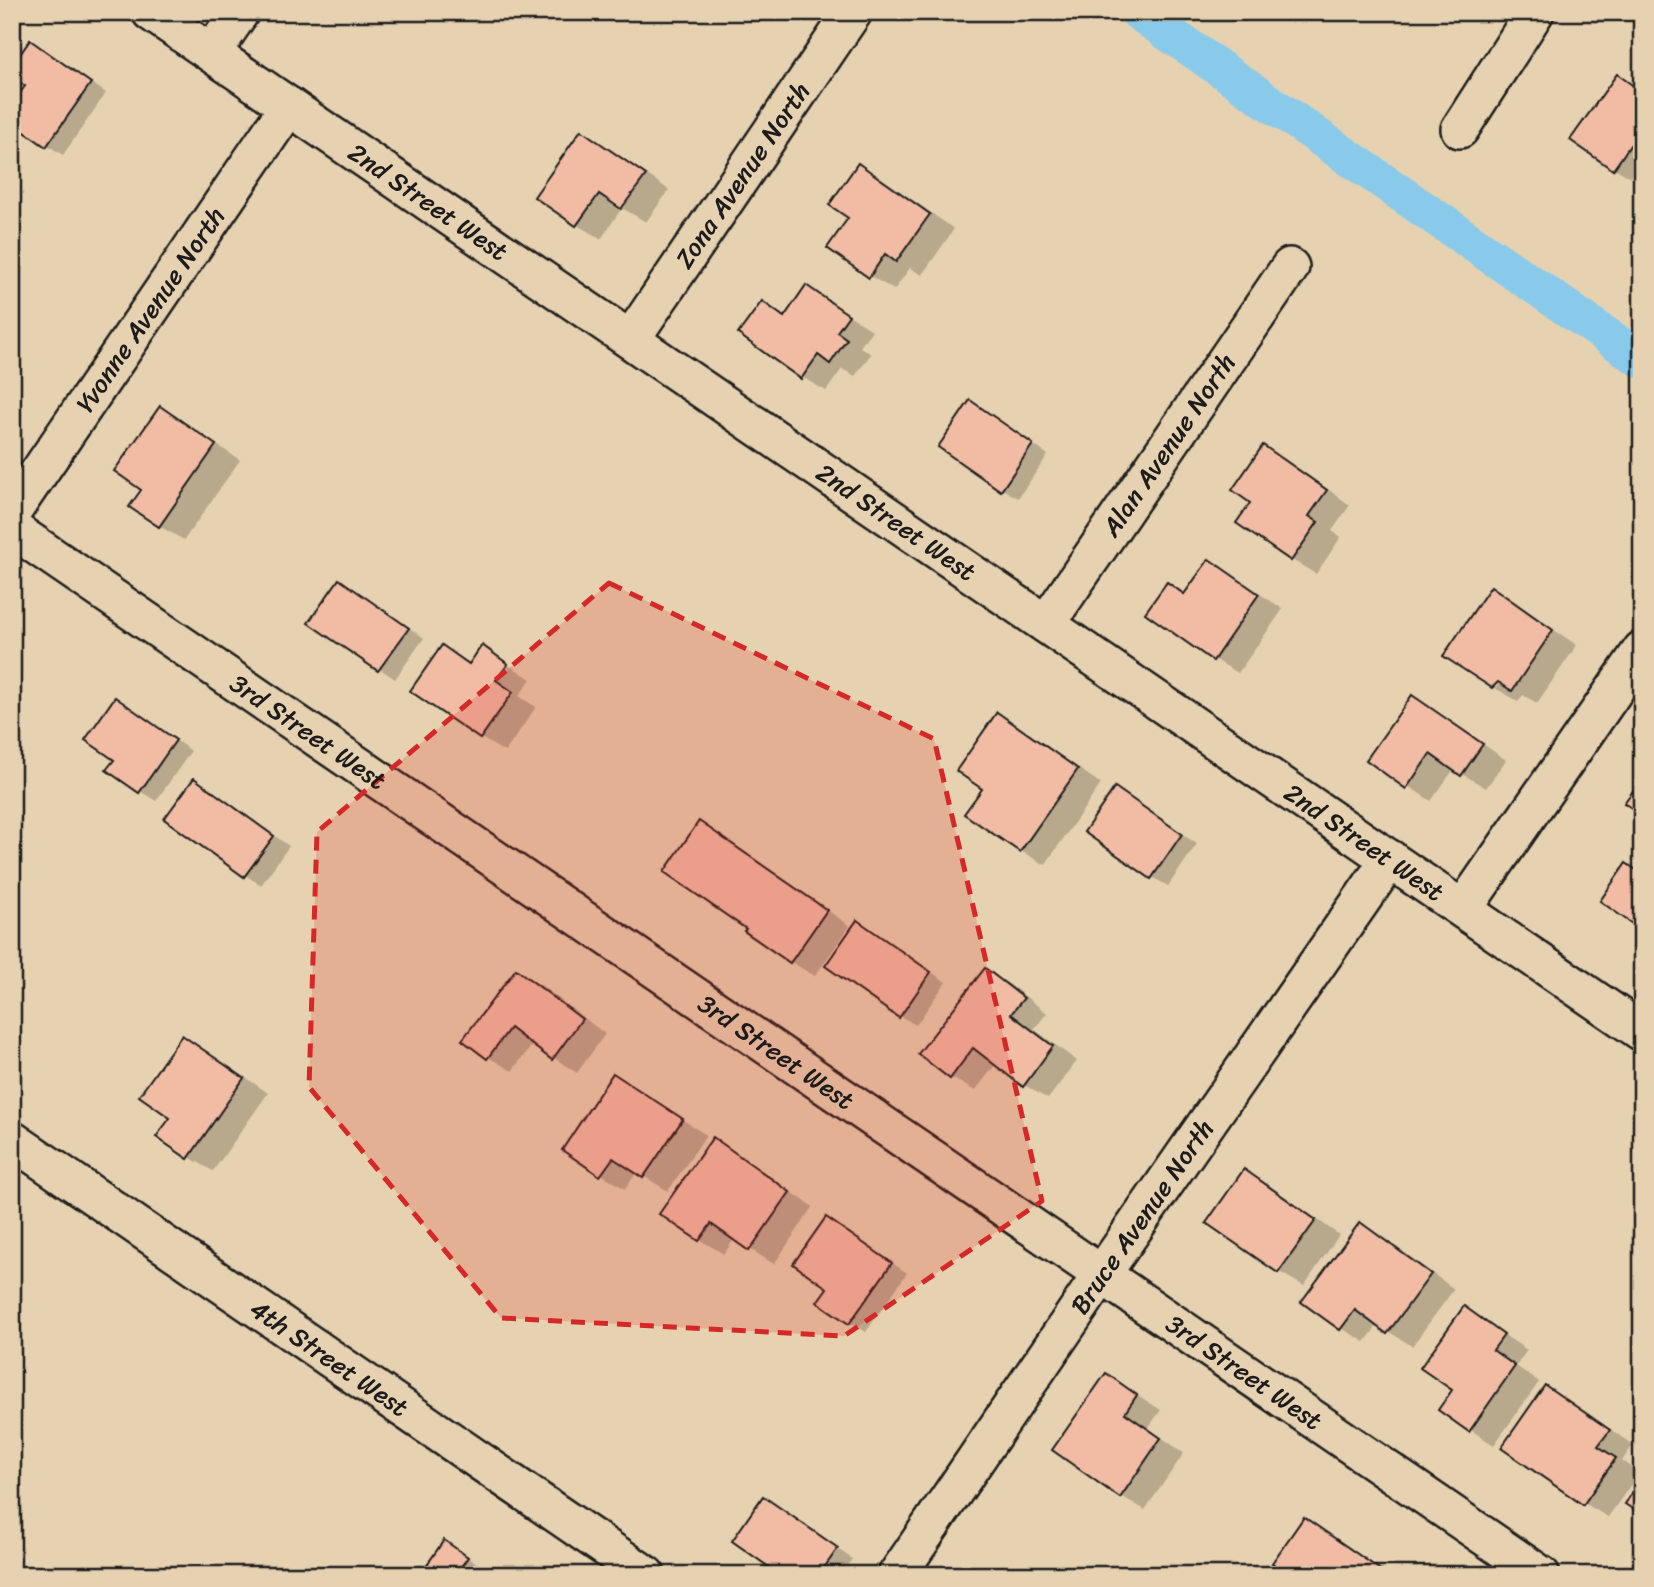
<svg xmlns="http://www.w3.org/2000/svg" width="1654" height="1587" viewBox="0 0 1654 1587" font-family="Sriracha,sans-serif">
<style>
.shadow{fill:#0003}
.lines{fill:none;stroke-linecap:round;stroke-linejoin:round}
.canal{stroke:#89caea;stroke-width:37}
.building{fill:#f1bca3;stroke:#1c1c1c;stroke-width:2}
.minor-casing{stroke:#1c1c1c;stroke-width:42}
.minor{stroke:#e6d2b0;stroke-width:37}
.marked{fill:#d62828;fill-opacity:0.2;stroke:#d62828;stroke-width:5;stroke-dasharray:14 9;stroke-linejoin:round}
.labels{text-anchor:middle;stroke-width:5;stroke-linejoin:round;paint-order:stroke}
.street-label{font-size:26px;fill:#1c1c1c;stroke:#e6d2b0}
</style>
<rect width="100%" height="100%" fill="#e6d2b0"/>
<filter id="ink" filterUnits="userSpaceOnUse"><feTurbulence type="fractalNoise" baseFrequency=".0143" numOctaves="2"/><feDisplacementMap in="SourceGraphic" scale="14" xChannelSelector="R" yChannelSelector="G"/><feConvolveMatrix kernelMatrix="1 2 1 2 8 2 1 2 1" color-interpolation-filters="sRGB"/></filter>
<g filter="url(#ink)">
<g class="shadow">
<path d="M46 52 106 93 63 155 47 145Z"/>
<path d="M1642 92V160L1630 177 1614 168Z"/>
<path d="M582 132 606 146 669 190 646 222 622 208 601 239 577 225Z"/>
<path d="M859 165 883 179 954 229 922 275 910 268 894 290 870 276 850 217Z"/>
<path d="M807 288 872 330 860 347 871 354 855 376 842 369 826 391 802 377 762 303 786 317Z"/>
<path d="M161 408 240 460 184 540 159 526 143 490Z"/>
<path d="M987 412 1048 455 1018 498 1002 489Z"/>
<path d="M1264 447 1288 461 1350 505 1332 531 1341 537 1316 574 1292 560 1253 503Z"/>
<path d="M1209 561 1283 609 1238 673 1214 659 1167 584 1186 594Z"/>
<path d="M340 581 424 638 395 679 311 622Z"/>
<path d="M1491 589 1577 645 1537 703 1523 695 1518 701 1495 688 1505 677Z"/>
<path d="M443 647 471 664 482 648 531 679 519 696 536 707 505 752 481 738Z"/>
<path d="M1412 697 1436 711 1506 760 1486 788 1454 769 1431 801 1368 760Z"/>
<path d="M132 709 191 751 156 801 140 791Z"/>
<path d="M998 715 1022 729 1101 784 1045 865 1021 851 984 788Z"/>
<path d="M1116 789 1197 844 1168 886 1152 877Z"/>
<path d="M210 790 289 846 261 885 245 875Z"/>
<path d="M700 824 724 838 850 926 815 976 791 962 748 929Z"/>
<path d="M1642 874V928L1602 901Z"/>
<path d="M857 922 946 982 916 1025 900 1016Z"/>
<path d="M985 970 1009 984 1047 1013 1034 1029 1077 1061 1048 1099 1024 1085 996 1064 975 1091 950 1077Z"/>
<path d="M516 971 541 985 605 1034 577 1073 533 1044 512 1071 488 1057Z"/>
<path d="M183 1037 207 1051 268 1093 213 1171 189 1157 172 1117Z"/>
<path d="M614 1075 706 1135 668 1191 637 1172 625 1189 564 1150Z"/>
<path d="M713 1140 737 1154 813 1207 774 1264 734 1239 724 1254 700 1240Z"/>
<path d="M1244 1171 1269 1185 1339 1235 1304 1286 1279 1272 1209 1222Z"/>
<path d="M827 1219 907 1273 866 1332 850 1323 830 1288Z"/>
<path d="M1360 1224 1384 1238 1454 1289 1412 1346 1378 1325 1365 1342 1341 1328Z"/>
<path d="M1464 1309 1527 1350 1516 1366 1539 1382 1494 1445 1440 1410 1454 1390Z"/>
<path d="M1106 1375 1161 1410 1148 1428 1184 1453 1145 1510 1121 1496Z"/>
<path d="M1546 1387 1570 1401 1633 1445 1622 1461 1639 1473 1608 1517 1584 1503Z"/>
<path d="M780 1508 852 1559 841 1575H783Z"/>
<path d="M1305 1519 1329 1533 1388 1575H1293Z"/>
<path d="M445 1543 483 1567 477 1575H422Z"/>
</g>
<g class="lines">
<path class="canal" d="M1138 12 1642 360"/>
</g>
<g class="building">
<path d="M30 40 91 83 46 147 12 123V104L25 86 12 77V66Z"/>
<path d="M1617 74 1642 92V128L1613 170 1570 140Z"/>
<path d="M581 130 646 175 621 209 599 194 576 226 534 197Z"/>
<path d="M858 163 930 214 896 262 885 254 869 278 827 248 848 218 829 205Z"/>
<path d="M806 285 849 315 837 332 847 339 830 364 818 355 801 379 738 334 762 301 784 317Z"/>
<path d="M970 400 1033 444 1001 491 938 447Z"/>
<path d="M160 406 216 445 159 527 129 507 141 490 114 471Z"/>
<path d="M1263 445 1327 490 1309 516 1318 522 1291 561 1236 523 1250 503 1232 490Z"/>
<path d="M1209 559 1259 594 1213 661 1145 613 1167 582 1184 594Z"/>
<path d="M339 579 409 628 378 671 308 623Z"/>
<path d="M1491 586 1553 630 1512 691 1498 682 1492 688 1443 656Z"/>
<path d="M442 645 469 664 482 645 508 664 496 680 513 692 480 739 410 691Z"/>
<path d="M1412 695 1483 744 1461 776 1430 754 1406 789 1366 760Z"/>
<path d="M115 697 176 740 139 793 106 770 114 760 85 740Z"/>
<path d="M997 712 1078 769 1020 852 964 814 982 789 956 771Z"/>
<path d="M194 778 274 836 244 877 164 819Z"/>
<path d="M1642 779V815L1624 803Z"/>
<path d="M1115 787 1182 834 1151 879 1084 832Z"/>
<path d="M699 821 827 910 790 963 744 931 746 929 664 872Z"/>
<path d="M1626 863 1642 874V917L1635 926 1600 901Z"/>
<path d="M857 920 931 972 899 1018 825 966Z"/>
<path d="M985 968 1024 998 1011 1014 1053 1046 1023 1087 973 1048 950 1079 918 1054Z"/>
<path d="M516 969 582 1019 552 1060 510 1028 487 1059 462 1040Z"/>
<path d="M182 1035 244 1078 188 1159 156 1137 170 1118 139 1096Z"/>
<path d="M613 1073 683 1119 643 1178 613 1158 600 1176 562 1150Z"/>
<path d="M713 1137 790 1192 749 1251 711 1224 699 1241 659 1214Z"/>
<path d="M1244 1169 1316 1220 1278 1273 1206 1223Z"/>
<path d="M826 1217 892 1263 849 1324 817 1302 827 1288 793 1264Z"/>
<path d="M1360 1222 1431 1274 1387 1334 1355 1310 1340 1330 1301 1302Z"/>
<path d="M1464 1306 1504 1335 1493 1350 1515 1366 1469 1432 1438 1410 1452 1390 1420 1368Z"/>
<path d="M1106 1373 1137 1395 1125 1413 1161 1438 1120 1498 1052 1450Z"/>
<path d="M1545 1385 1610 1430 1598 1446 1616 1458 1583 1505 1501 1448Z"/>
<path d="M1642 1477V1515L1625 1504Z"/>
<path d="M763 1496 838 1548 819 1575H780L732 1541Z"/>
<path d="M1304 1517 1382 1571 1379 1575H1289L1272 1563Z"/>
<path d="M444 1540 468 1557 455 1575H420Z"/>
</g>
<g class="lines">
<g class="minor-casing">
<g id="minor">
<path id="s1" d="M151 12 1642 1032"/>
<path d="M212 53 240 12"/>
<path d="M1460 129 1535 12"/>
<path id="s2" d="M631 339 853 12"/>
<path id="s3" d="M12 512 289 106"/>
<path id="s4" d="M12 529 1541 1575"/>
<path id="s5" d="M1046 624 1290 267"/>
<path d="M1463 909 1642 650"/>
<path id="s6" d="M12 1140 646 1575"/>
<path id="s7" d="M897 1575 1102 1274 1390 859"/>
</g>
</g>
<use href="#minor" class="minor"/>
</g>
</g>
<path class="marked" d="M609 583 934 739 1042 1201 844 1336 501 1318 309 1087 317 832Z"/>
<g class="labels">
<g class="street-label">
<text dy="9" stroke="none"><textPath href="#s2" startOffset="198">Zona Avenue North</textPath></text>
<text dy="9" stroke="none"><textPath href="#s1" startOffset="336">2nd Street West</textPath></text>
<text dy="9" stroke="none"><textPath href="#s3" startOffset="245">Yvonne Avenue North</textPath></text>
<text dy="9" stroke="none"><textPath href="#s5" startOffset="217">Alan Avenue North</textPath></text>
<text dy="9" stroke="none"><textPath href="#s1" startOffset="903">2nd Street West</textPath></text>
<text dy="9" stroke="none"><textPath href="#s4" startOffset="359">3rd Street West</textPath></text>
<text dy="9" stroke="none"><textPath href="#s1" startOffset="1470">2nd Street West</textPath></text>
<text dy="9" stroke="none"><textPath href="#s4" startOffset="926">3rd Street West</textPath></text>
<text dy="9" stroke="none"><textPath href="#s7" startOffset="434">Bruce Avenue North</textPath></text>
<text dy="9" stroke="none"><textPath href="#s6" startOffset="385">4th Street West</textPath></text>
<text dy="9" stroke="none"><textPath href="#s4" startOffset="1493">3rd Street West</textPath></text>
</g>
</g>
<rect width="1654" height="1587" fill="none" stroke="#e6d2b0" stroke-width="42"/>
<rect x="21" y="21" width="1612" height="1545" fill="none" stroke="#1c1c1c" stroke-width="2.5" filter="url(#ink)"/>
</svg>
